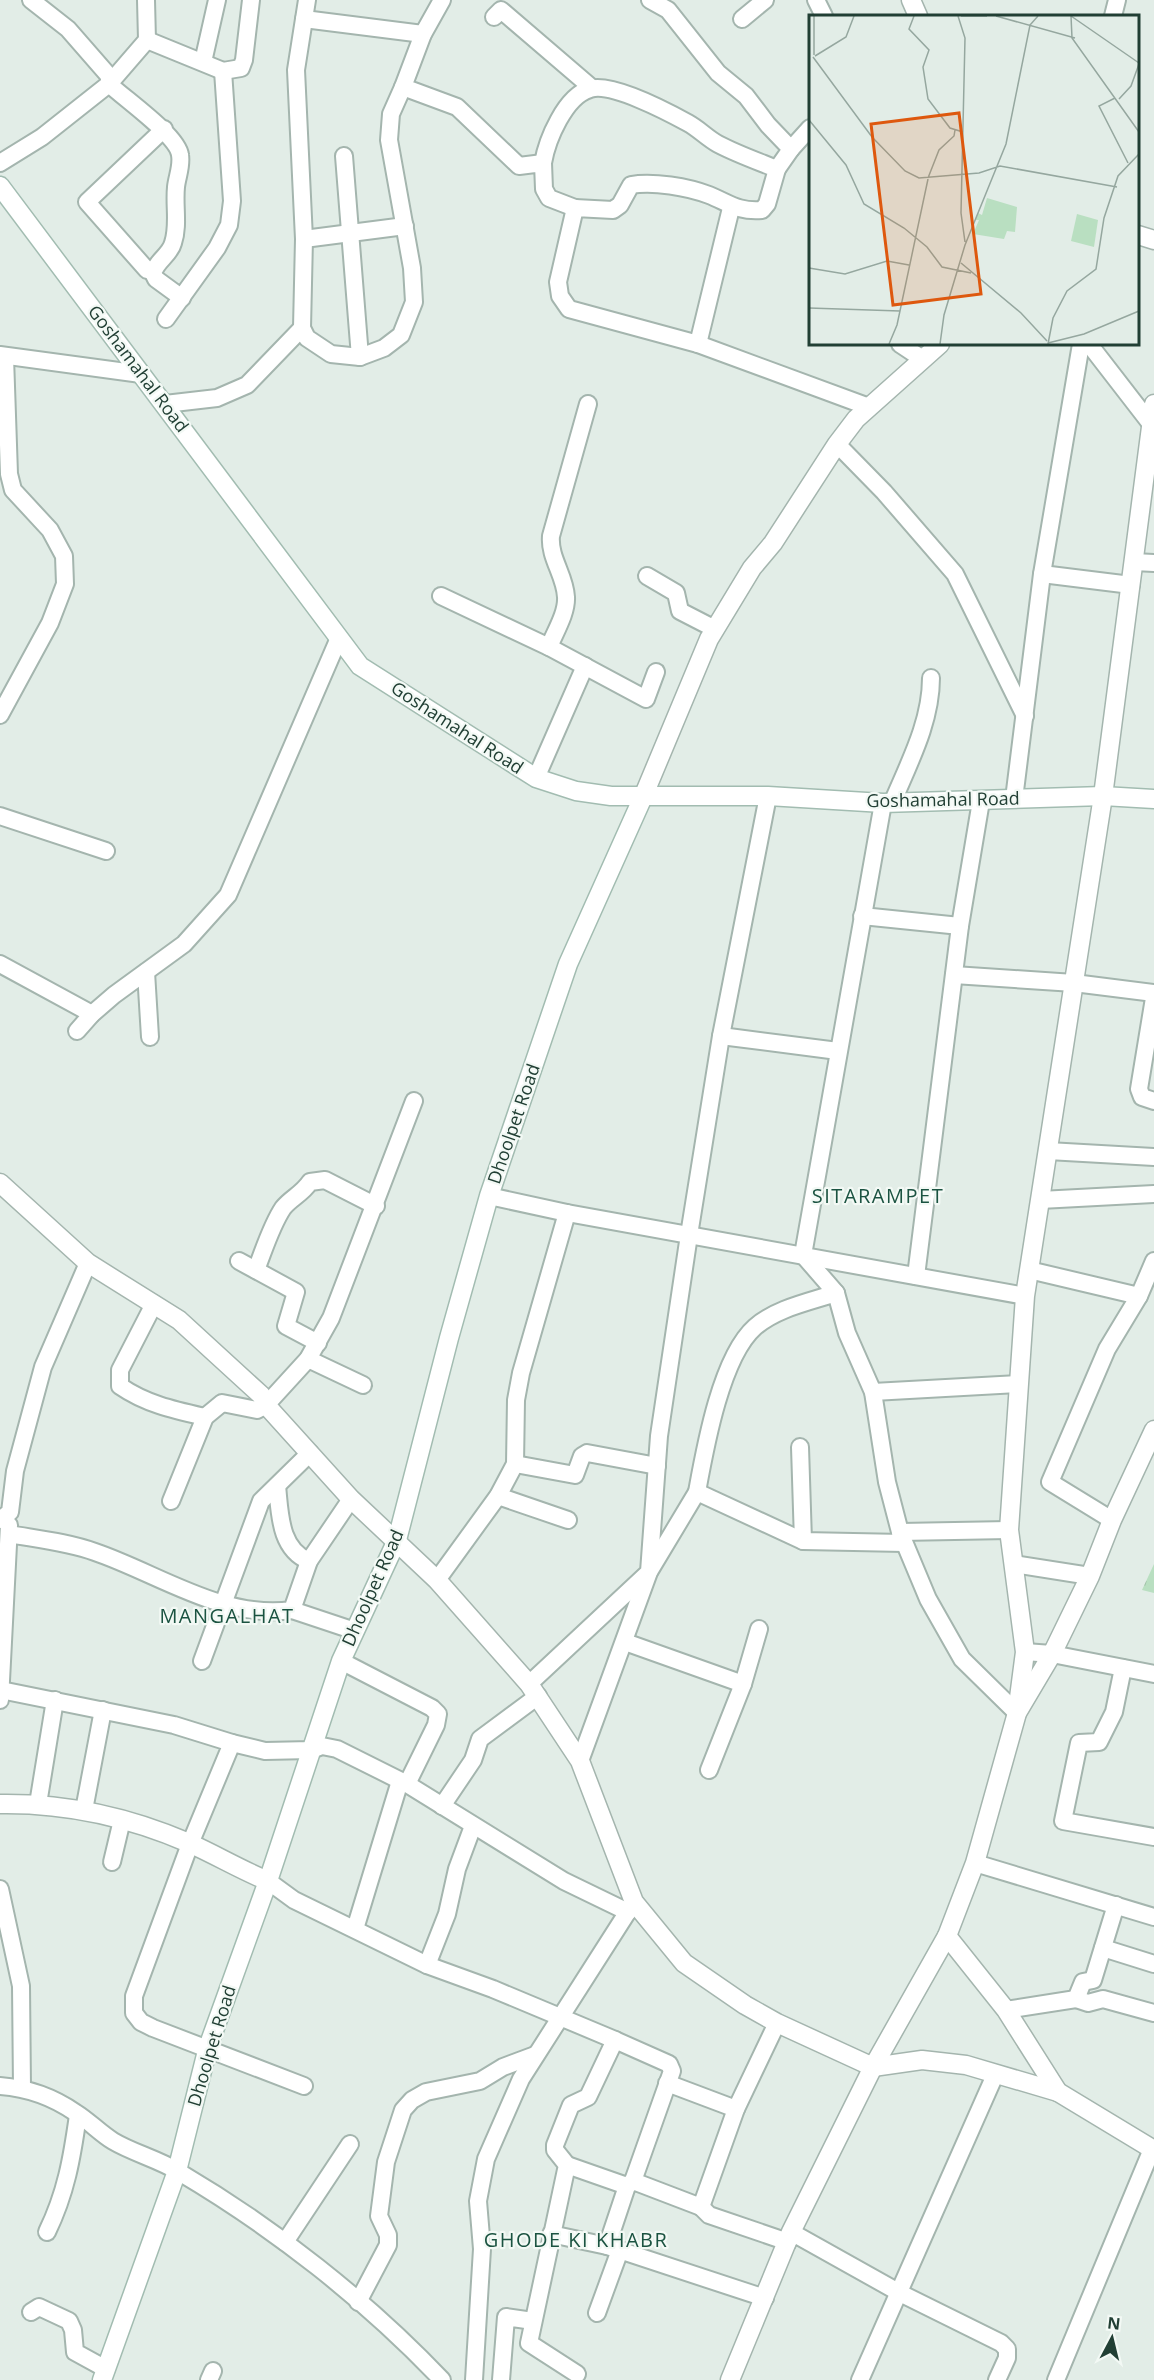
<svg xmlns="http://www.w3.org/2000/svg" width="1154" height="2380" viewBox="0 0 1154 2380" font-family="'Open Sans',sans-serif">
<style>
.park{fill:url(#park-tufts)}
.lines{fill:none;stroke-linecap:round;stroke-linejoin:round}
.minor-casing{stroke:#a4b5ae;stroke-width:20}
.tertiary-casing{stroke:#a4b5ae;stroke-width:21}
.secondary-casing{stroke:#a2bcb1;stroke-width:21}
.minor{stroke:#fff;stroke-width:16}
.tertiary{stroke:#fff;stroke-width:18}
.secondary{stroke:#fff;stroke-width:18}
.labels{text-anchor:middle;stroke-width:4.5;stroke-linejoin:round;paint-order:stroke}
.street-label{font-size:18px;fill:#213f34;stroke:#f3f9f5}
.neighbourhood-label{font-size:20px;letter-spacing:1.5px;fill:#1b5341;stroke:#f3f9f5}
.inset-road{fill:none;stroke:#95a79f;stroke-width:1.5}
.view{fill:#de580e;fill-opacity:0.15;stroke:#de580e;stroke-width:3}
.inset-edge{fill:none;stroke:#213f34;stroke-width:3}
</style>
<defs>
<pattern id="park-tufts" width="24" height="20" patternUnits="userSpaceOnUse" patternTransform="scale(1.5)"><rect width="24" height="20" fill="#b9dfc1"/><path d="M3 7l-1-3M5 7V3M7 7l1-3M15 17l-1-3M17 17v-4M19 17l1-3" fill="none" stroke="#9fc0a6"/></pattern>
</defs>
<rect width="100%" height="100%" fill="#e2ede7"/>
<path class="park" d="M1154 1564V1593L1142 1590Z"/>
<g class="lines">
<g class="minor-casing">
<g id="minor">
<path d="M31 0 68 29 109 76V84C126 100 178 136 180 155 182 166 177 177 176 187 174 206 179 225 173 243 170 255 157 260 153 273L156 279 182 298"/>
<path d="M307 0 296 70 304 239 302 328 307 338 331 354 360 357 384 348 401 335 414 302 412 268 389 140 391 114 403 87"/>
<path d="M442 0 423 34 403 87 457 107 519 166 543 163 544 189 549 198 575 208"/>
<path d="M650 0 668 10 718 73 746 96 768 125 791 149 777 169"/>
<path d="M816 0 824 16"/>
<path d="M1113 16 1117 0"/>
<path d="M494 17 501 10 592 88"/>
<path d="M304 19 423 34"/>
<path d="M742 19 765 0"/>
<path d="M147 40 223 71 241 68 244 60 251 0"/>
<path d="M203 62 217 0"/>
<path d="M791 149 810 128"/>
<path d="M344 156 360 357"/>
<path d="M0 163 42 137 109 84 147 40 146 0"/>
<path d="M543 163C547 140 565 96 590 89 611 82 668 112 688 123 699 129 707 138 718 144 737 154 757 161 777 169L767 204 762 210C738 212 729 203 709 195 688 187 653 181 631 185L620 205 613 210 575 208 558 282 560 296 569 309 698 344 869 407"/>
<path d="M304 239 405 226"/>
<path d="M147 270 87 202 164 129"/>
<path d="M166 319 217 248 229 225 232 201 223 71"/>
<path d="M698 344 731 208"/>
<path d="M900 344 921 358"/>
<path d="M1089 344 1154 428"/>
<path d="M0 355 141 374"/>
<path d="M165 404 217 398 247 385 302 328"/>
<path d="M837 444 884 492 955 574 1025 716"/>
<path d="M1134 562 1154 563"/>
<path d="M1042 574 1131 585"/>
<path d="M647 576 676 593 680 611 715 629"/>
<path d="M441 596 549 647 646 699 656 672"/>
<path d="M549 647C555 632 567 613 566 597 565 575 549 558 551 536L588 404"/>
<path d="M0 715 50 623 65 584 64 556 50 530 13 490 9 474 5 357"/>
<path d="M536 778 585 666"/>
<path d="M1014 799 1042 574 1081 344"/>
<path d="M893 801C910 761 931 721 931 678"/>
<path d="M883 803 803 1255 836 1293 847 1333 873 1392 887 1482 900 1532 928 1599 962 1659 1017 1713"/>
<path d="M0 816 106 851"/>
<path d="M862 916 960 926"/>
<path d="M0 964 92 1014"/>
<path d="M146 972 150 1037"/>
<path d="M954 975 1074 983 1154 993"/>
<path d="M1154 998 1139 1089 1142 1097 1154 1101"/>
<path d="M77 1031 92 1014 114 995 184 944 228 895 339 638"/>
<path d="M721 1036 838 1051"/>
<path d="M1048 1151 1154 1157"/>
<path d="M489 1196 567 1213 1025 1296"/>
<path d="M1040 1200 1154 1194"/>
<path d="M239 1261 296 1292 286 1326 318 1343"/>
<path d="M256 1270C264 1250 271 1226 283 1208 291 1198 302 1194 310 1182L325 1180 376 1206"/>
<path d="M1029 1270 1139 1296"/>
<path d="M916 1276 960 926 981 801"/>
<path d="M836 1293C809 1302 777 1308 755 1327 721 1357 705 1448 697 1492L803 1541 904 1543"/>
<path d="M154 1304 120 1370V1386C146 1404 174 1410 205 1417"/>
<path d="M308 1359 363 1385"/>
<path d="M873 1392 1019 1384"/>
<path d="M800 1447 803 1541"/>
<path d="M515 1464 575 1475 582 1456 587 1453 657 1466"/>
<path d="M277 1486C280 1512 279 1549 309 1561"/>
<path d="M498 1496 568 1520"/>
<path d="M171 1501 205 1417 222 1403 257 1410 266 1405 308 1359 331 1318 414 1101"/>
<path d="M0 1520 10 1512 15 1471 43 1367 88 1263"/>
<path d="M1112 1520 1050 1482 1107 1349 1139 1296 1154 1261"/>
<path d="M900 1532 1009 1530"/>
<path d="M9 1534C37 1539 67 1542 95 1552 157 1573 223 1620 292 1610L309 1561 351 1499"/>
<path d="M1014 1564 1090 1576"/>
<path d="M437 1580 498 1496 515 1464 516 1400 521 1373 567 1213"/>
<path d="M292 1610 355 1631"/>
<path d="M625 1642 743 1684"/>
<path d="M1025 1652 1052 1654 1154 1674"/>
<path d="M202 1661 261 1501 310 1453"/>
<path d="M341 1661 432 1708 438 1714 436 1725 407 1784"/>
<path d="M1123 1668 1114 1712 1099 1742 1079 1743 1063 1821 1154 1837"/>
<path d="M529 1684 649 1572 659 1436 689 1235 721 1036 768 796"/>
<path d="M1 1690 174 1725 232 1743 190 1844 134 1996V2013L141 2022 153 2028 304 2086"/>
<path d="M0 1700 9 1525"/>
<path d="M232 1743 265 1751 311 1750 322 1746 337 1749 407 1784 564 1881 628 1912"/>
<path d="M580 1761 649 1572 697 1492"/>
<path d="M709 1770 743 1684 759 1629"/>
<path d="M38 1804 55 1700"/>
<path d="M442 1806 473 1760 480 1739 538 1696"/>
<path d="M84 1810 103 1710"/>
<path d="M112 1862 122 1820"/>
<path d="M975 1863 1154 1917"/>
<path d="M268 1881 294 1900 427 1965 493 1989 615 2040"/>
<path d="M0 1889 21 1986 22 2088"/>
<path d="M355 1929 400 1781"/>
<path d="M1103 1948 1154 1964"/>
<path d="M427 1965 447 1914 457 1869 473 1826"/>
<path d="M1076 1999 1088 2003 1103 1999 1154 2013"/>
<path d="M1006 2010 1076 1999 1083 1982 1093 1980 1116 1905"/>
<path d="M667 2083 736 2109"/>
<path d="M0 2086C28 2088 53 2097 76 2113 89 2121 100 2133 113 2141 133 2153 158 2159 179 2172 274 2228 366 2300 442 2380"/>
<path d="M567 2165 627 2186"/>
<path d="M701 2207 709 2215 788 2242"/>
<path d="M47 2232C66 2193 72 2158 78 2115"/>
<path d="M791 2232 900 2293 1001 2343 1007 2349V2358L997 2380"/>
<path d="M551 2234 607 2246"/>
<path d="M285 2242 350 2144"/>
<path d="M765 2298 607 2246 627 2186 633 2181 701 2207 736 2109 777 2023"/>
<path d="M358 2302 388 2245V2235L379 2216 386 2162 403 2110 412 2100 426 2092 480 2081 503 2067 535 2055"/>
<path d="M31 2312 39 2307 69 2321 73 2330 75 2352 106 2369"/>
<path d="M597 2313 620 2250"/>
<path d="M577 2374 529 2343 567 2165 555 2150V2145L571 2105 588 2097 615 2040 669 2064 672 2071 633 2181"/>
<path d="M209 2380 213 2371"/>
<path d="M474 2380 482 2249 478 2201 486 2159 521 2079 634 1902"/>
<path d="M501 2380 506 2317 533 2321"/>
<path d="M860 2380 995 2075"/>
<path d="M1056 2380 1152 2149"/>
</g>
</g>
<g class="tertiary-casing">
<g id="tertiary">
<path d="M911 0 918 16"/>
<path d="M1138 235 1154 240"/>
<path d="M643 797 709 639 752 568 773 543 837 444 856 419 940 344"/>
<path d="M0 1183 88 1263 179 1320 261 1395 266 1405 351 1499 437 1580 529 1684 580 1761 634 1902 684 1963 745 2005 777 2023 873 2067 922 2060 966 2065 1058 2092"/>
<path d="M1017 1713 1025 1652 1009 1530 1025 1296 1103 796 1154 404"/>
<path d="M0 1804C66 1803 129 1817 189 1843 216 1855 241 1870 268 1881"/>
<path d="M947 1936 1006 2010 1058 2092 1154 2150"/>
<path d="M730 2380 791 2232 873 2067 947 1936 975 1863 1017 1713 1052 1654 1090 1576 1112 1520 1154 1430"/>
</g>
</g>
<g class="secondary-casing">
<g id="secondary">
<path d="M0 186 360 666 536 778 576 791 611 796H768L883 803 1103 796 1154 799"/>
<path d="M102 2380 177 2171 208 2047 268 1881 341 1661 397 1540 449 1338 489 1196 568 964 643 797"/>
</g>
</g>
<use href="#minor" class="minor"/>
<use href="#tertiary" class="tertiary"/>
<use href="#secondary" class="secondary"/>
</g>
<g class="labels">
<g class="street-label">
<text transform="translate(138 369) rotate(53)" y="6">Goshamahal Road</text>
<text transform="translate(457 728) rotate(33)" y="6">Goshamahal Road</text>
<text transform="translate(943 800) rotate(-1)" y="6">Goshamahal Road</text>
<text transform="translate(514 1124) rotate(-71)" y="6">Dhoolpet Road</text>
<text transform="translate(373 1588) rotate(-66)" y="6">Dhoolpet Road</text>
<text transform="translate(212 2046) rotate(-73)" y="6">Dhoolpet Road</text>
</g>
<g class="neighbourhood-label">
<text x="878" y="1203">SITARAMPET</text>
<text x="227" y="1623">MANGALHAT</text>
<text x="576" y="2247">GHODE KI KHABR</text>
</g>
</g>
<g transform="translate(809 15)">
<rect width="330" height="330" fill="#e2ede7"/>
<path d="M178 183 208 192 206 217 198 216 195 224 164 219 170 205H166L169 198 173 200Z" fill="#b9dfc1"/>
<path d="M268 199 289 205 285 232 262 226Z" fill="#b9dfc1"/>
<path class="inset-road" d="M5 1V40M105 1 100 14 120 35 114 52 119 84 141 113 154 117M149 1 156 23 152 198 156 227M152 1H178M187 1 266 23M262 1 330 48M262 1 263 23 330 117M6 41 37 22 45 1M4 42 63 122 96 156 110 163 170 158 191 151 308 172M306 83 290 91 319 148M310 84 322 71 330 49M0 105 37 150 55 189 95 213 118 232 133 252 162 258M119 163 130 135 145 121 146 115M152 248 212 298 238 326M0 253 36 259 78 246 100 250M0 293 91 296M239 328 275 319 330 296M80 329 88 310 119 164M131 329 135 300 156 230 197 129 221 10 229 1M239 329 244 303 258 276 287 254 295 203 309 161 330 139"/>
<path class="view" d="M150 98 172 279 84 290 62 109Z"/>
<rect width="330" height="330" class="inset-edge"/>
</g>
<g transform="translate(1112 2338) rotate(7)" stroke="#f3f9f5" stroke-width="4.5" paint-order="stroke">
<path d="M0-4.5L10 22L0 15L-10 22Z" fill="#213f34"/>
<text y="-9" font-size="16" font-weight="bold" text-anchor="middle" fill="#213f34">N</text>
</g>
</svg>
